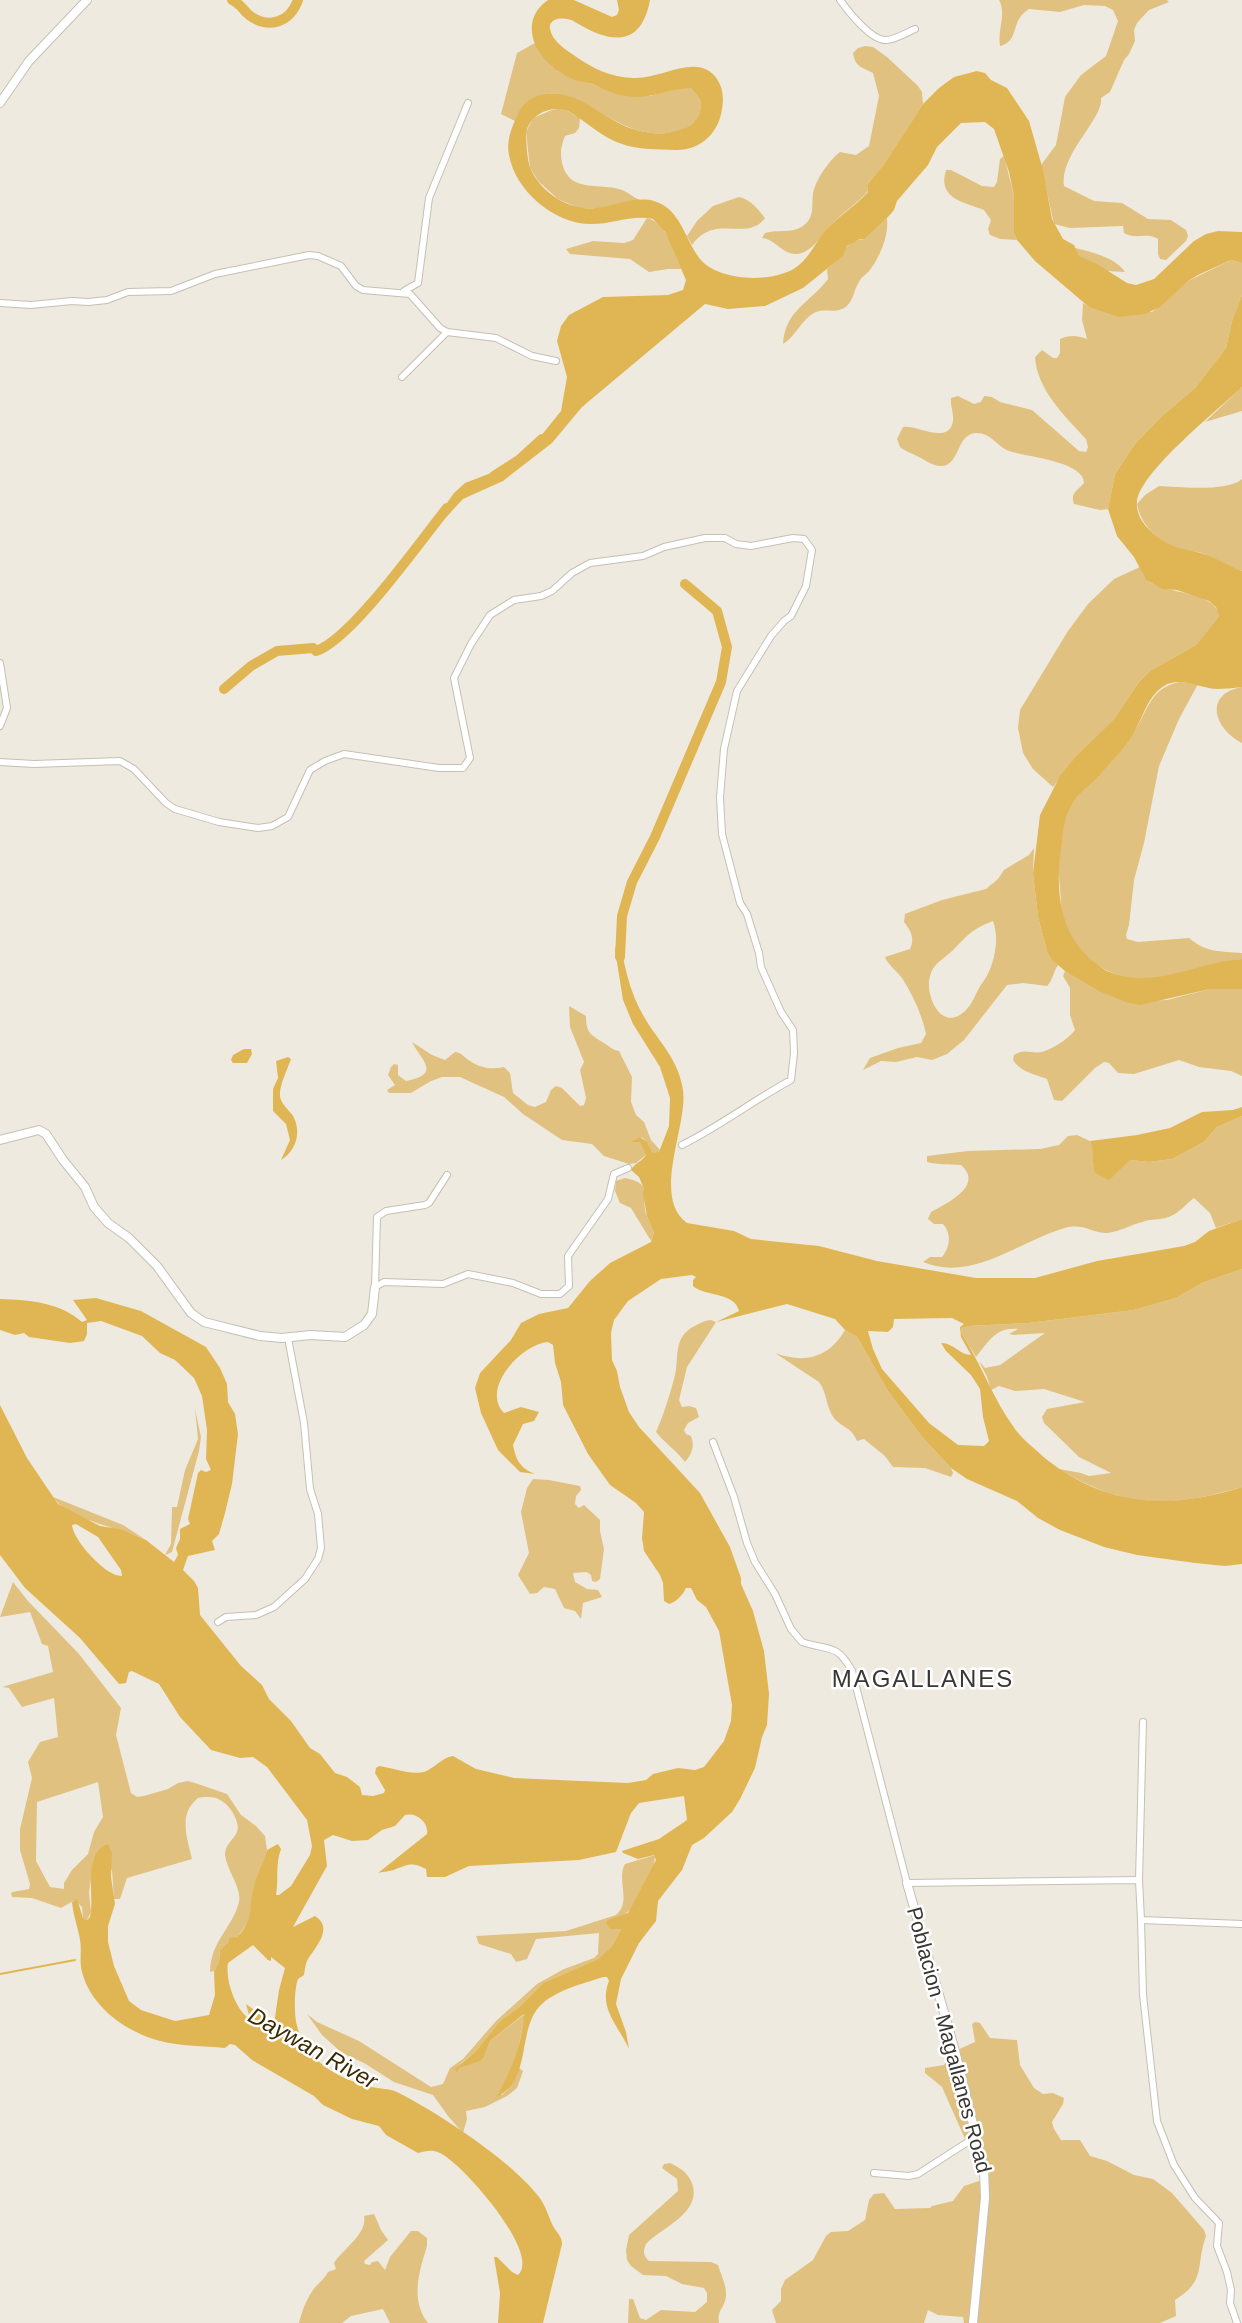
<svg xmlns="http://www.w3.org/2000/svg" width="1242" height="2323" viewBox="0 0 1242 2323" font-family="Arial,sans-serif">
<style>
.green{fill:#e0c180;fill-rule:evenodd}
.water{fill:#e0b655;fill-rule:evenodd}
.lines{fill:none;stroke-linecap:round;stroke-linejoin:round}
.stream{stroke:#e0b655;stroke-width:2}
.river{stroke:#e0b655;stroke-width:10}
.street-casing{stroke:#c4c0b5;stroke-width:8}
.secondary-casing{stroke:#c4c0b5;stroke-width:10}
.street{stroke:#fff;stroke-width:6}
.secondary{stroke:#fff;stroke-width:8}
.labels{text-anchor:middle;stroke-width:5;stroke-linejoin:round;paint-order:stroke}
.street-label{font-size:21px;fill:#393733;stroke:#fff}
.water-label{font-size:23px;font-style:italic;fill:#3a2a00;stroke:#fff}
.quarter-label{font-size:24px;letter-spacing:2px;fill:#393733;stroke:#fff}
</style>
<rect width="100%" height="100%" fill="#efeadf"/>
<g class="green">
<path d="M999 0H1167L1169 2 1149 10 1137 23 1134 30 1135 41 1129 54 1124 60 1110 92 1101 98C1104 118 1059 155 1064 186L1094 201 1122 203 1148 219 1171 220 1186 230 1188 236 1186 241 1166 260 1160 259 1158 254V239C1146 232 1135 240 1124 233L1123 226 1070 228 1054 224 1041 165 1056 145 1065 97 1081 75 1106 56 1118 21 1113 10 1105 6 1084 5 1060 12 1029 9C1009 21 1021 40 1000 46 997 29 1007 15 999 0Z"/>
<path d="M535 43 559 72 574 80 587 82 621 95 650 96 679 88H691L701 101C702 115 695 125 681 130 622 149 583 83 543 95 533 98 522 113 515 121L501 114 517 53Z"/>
<path d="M865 46 873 47 887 57 918 86 922 92 923 104 884 164 867 185 868 191C857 204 843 212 832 224 825 230 821 239 814 245 810 249 801 255 795 254 781 253 775 239 762 238L765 233C777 229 791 234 803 226 817 216 810 202 814 189 819 175 829 161 840 152L856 155 869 146 879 96 873 73C862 67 855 67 853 53L858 48Z"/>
<path d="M562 108 580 118 579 128 575 133 565 136C561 146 560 152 562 163 569 194 600 182 622 190 628 192 634 198 640 200L600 208H579L558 199 538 181 530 168 526 132 533 118 552 110Z"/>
<path d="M1004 156 1014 196V233L1017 240 1000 239 990 235 988 229 991 220 984 210C964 202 937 199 946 170H951L982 186 994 187 997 182 1000 159Z"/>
<path d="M739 197C750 199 758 209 765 218 747 243 715 212 692 245L687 236 697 221 713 206Z"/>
<path d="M647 218C669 224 671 252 682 269H668L649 272 630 259 570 254 566 249 593 241 624 243 633 240Z"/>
<path d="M887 218C889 236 880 256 870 270 867 274 861 277 859 282 853 291 853 305 842 309 833 313 823 308 814 313 801 320 796 336 783 344 785 310 810 303 828 279L827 269C842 259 845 239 865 239Z"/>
<path d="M1075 248C1091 252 1115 257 1125 272L1107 271 1078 256Z"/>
<path d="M1231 260 1242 263V295L1232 321 1226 348 1195 388 1161 417 1135 444 1115 474 1108 509 1100 510 1074 504C1070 493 1077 491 1084 483 1084 461 1026 457 1009 451 996 446 992 433 976 433 955 434 961 468 939 466 931 465 925 460 919 457 912 453 906 452 900 447L897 439 903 427C916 424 949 446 953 421 954 413 950 406 951 398L958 396 974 404 981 402 984 396 992 397 1000 402 1032 410 1079 451 1086 452 1088 447 1086 439C1065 416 1037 390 1035 357L1042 350 1053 358H1057L1060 353V339C1069 335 1077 335 1087 339L1082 320 1083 303 1089 307 1152 312 1188 281Z"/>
<path d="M1242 387V411L1205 422Z"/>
<path d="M1242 479V571C1228 566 1215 559 1202 553 1195 551 1187 551 1180 549 1159 542 1141 526 1137 504L1145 495 1159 486C1179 487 1228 492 1242 479Z"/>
<path d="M1140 567C1142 572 1144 578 1148 581 1164 594 1217 591 1219 616L1196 645 1150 671 1139 682 1114 719 1076 756 1053 787 1033 769 1023 753 1018 728 1020 710 1068 631 1088 604 1114 579Z"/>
<path d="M1180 682 1198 684 1179 719 1159 766 1144 843 1134 880 1129 925 1126 935 1127 939 1138 942 1189 938C1206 953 1221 951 1242 953V959C1206 963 1170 983 1133 978 1101 975 1067 947 1062 915 1061 906 1061 897 1060 888 1057 861 1058 831 1071 805 1076 795 1088 787 1096 778 1109 766 1120 752 1130 738 1147 716 1148 687 1180 682Z"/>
<path d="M1242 687V743C1214 729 1203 694 1242 687Z"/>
<path d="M1034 848 1033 873 1038 917 1047 951 1058 965C1053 972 1053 980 1047 986L1023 983 1007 985 964 1040 947 1054 932 1060 917 1057 896 1062 881 1061 863 1070 870 1058 898 1048 921 1043 926 1034C922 1015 913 995 902 978 897 971 888 965 885 957L910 949C915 938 911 931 904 922L905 914 942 900 986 889 998 879 1004 870 1029 855ZM993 921C1000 940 994 967 983 982 974 994 973 1008 958 1016 937 1026 925 991 930 976 933 964 942 960 951 952 968 936 968 931 993 921Z"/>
<path d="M1065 971 1125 1002 1167 1000 1210 989H1242V1076L1231 1071 1199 1067 1179 1060 1134 1074 1118 1073 1109 1063 1104 1062 1095 1068 1062 1101 1054 1100 1047 1079C1035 1074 1021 1073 1013 1060L1014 1055C1024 1048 1032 1054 1042 1052 1053 1049 1068 1039 1075 1030L1070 1015V988L1063 976Z"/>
<path d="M569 1006 586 1016C586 1033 591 1035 604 1043 610 1047 613 1050 619 1051L632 1077 631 1102 636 1115 644 1122 651 1140 660 1150 658 1154H650L645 1140 641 1137 637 1139 643 1145 646 1155 636 1163 629 1164 604 1156 592 1144 562 1140 523 1114 504 1097 460 1077H442L431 1081 411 1093H389L387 1090 395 1085 388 1075 391 1067 394 1064 398 1065V1075L406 1081C443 1074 420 1059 412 1042L432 1055 445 1060 455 1052C463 1053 463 1057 470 1061 480 1068 492 1070 504 1067L510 1073 513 1093 528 1105 535 1107 546 1102 551 1090 556 1086 562 1088 580 1106 584 1105 586 1098 580 1070 584 1062 570 1027Z"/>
<path d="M1242 1116V1219L1216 1228 1210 1213 1194 1198C1187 1203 1181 1211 1173 1215 1163 1221 1153 1218 1142 1222 1131 1225 1119 1232 1107 1233 1091 1233 1084 1223 1065 1228 1021 1240 972 1283 923 1262L930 1257H942C950 1247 952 1234 943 1224H934L928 1219 931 1212C945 1204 985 1186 961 1165 949 1164 939 1165 927 1162V1156L968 1151 1040 1149 1059 1145 1068 1136 1077 1135 1090 1141 1093 1147V1166L1124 1165 1130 1160 1149 1162 1172 1159 1204 1142 1217 1127Z"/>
<path d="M625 1178C656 1184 639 1196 647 1216 649 1222 653 1225 654 1232L651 1241 631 1208 620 1203 615 1191 616 1181Z"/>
<path d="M1242 1269V1487C1170 1508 1125 1509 1059 1469L1081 1473 1089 1476 1111 1473 1079 1457 1044 1423 1042 1417 1047 1409 1085 1402 1044 1389 1015 1391 999 1386 991 1390 987 1377 979 1361 985 1368 1000 1365 1045 1333 1014 1335 1009 1334 1018 1329C996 1327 989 1341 976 1357L961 1332 962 1328 969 1326 1029 1323 1134 1310 1176 1298 1202 1283Z"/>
<path d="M711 1320 716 1322 687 1367 679 1400 682 1407 689 1406 696 1408 699 1417 688 1423 684 1430 686 1434 691 1436C695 1446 692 1454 685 1462 676 1450 665 1443 656 1432 664 1414 669 1397 674 1379 680 1359 672 1341 691 1328 699 1324 702 1321 711 1320Z"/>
<path d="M845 1330 857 1337 888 1391 922 1437 951 1468 953 1473 951 1477 925 1468 893 1467 885 1456 864 1439 857 1441C851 1426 842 1428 834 1418 826 1408 827 1392 819 1382L775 1353C804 1364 829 1358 845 1330Z"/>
<path d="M195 1409 201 1437 199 1451 172 1552 165 1555 171 1544 172 1507H177L185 1470 198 1439Z"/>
<path d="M533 1479 549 1480 580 1486 581 1490 576 1496 575 1504 579 1508 584 1505 600 1520V1531L604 1549 600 1579 596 1582 592 1581 591 1575 587 1572 573 1573 575 1582 587 1589 598 1590 602 1597 583 1603 581 1619 575 1611 564 1608 555 1589 544 1587 537 1593 530 1594 518 1575 529 1553 521 1512 527 1488Z"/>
<path d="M53 1497 123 1525 146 1540C121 1527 69 1521 53 1497Z"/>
<path d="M13 1582 28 1601 79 1654 121 1708 116 1735 131 1793 137 1797 144 1796 168 1789 178 1783 188 1781 195 1783 227 1794 241 1815 256 1826 265 1836 267 1850 251 1907 250 1920 237 1937 220 1950 219 1962 214 1971 210 1972C211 1940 232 1929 239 1902 242 1888 227 1871 225 1855 225 1844 233 1841 237 1832 241 1822 229 1804 220 1800 214 1796 205 1797 198 1798 178 1814 187 1837 192 1859L127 1878 120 1899H114L112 1870 94 1858 89 1893 91 1912 87 1920 83 1918 82 1907 75 1900 61 1908 32 1898 12 1897 11 1893C16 1890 23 1891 29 1889L30 1884 20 1850V1829L32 1778 28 1762 40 1742 58 1737 54 1698 22 1707 9 1688 2 1687 53 1672 48 1646 42 1644 30 1612 0 1617ZM98 1782 103 1817 94 1832 88 1854 72 1870 64 1883V1889L50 1887 36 1861 37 1802Z"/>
<path d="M655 1855 654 1865 630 1910 624 1915 619 1928 621 1929 612 1946 598 1959 543 1983 518 2008 500 2021 475 2052 460 2064 457 2072 459 2068 484 2057 490 2041 525 2014C520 2041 515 2071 498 2093L502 2095 508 2089 519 2068 523 2071 517 2088 507 2096 485 2107 466 2111 467 2119 463 2133 448 2116 433 2095 394 2082 364 2063 342 2053 322 2035 307 2014 317 2022 359 2041 431 2087 443 2084 450 2068 463 2059 496 2021 537 1984 564 1969 594 1958 598 1954 599 1933 536 1939 527 1959 516 1962 511 1954 479 1944 476 1936 566 1931 616 1915C632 1901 616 1880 625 1864Z"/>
<path d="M975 2022 980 2023 990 2038 1017 2040 1020 2065 1034 2088 1043 2094 1053 2093 1064 2098 1063 2104 1052 2122 1054 2129 1061 2140H1080L1090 2156 1107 2161 1134 2175 1153 2179 1172 2193 1204 2230 1206 2236C1195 2267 1207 2280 1175 2300L1176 2316 1160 2323H973L985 2198 976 2134 966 2141 942 2087 925 2073V2068L944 2065 950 2055 954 2057 955 2051 975 2042 972 2024Z"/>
<path d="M670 2163C680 2168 686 2171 691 2181 705 2212 662 2227 646 2244 643 2251 643 2256 649 2261L711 2262 718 2265C721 2275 729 2290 725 2301 722 2310 717 2312 719 2323H628L629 2299H633L640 2318 646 2320 661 2310 695 2312 707 2302V2293L704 2288 682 2284 666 2276 643 2275 631 2266 627 2260 626 2250 629 2235 678 2191 677 2179 662 2168 664 2164Z"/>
<path d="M979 2181 984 2185 970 2323H964L963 2317 938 2315 928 2310 924 2323H776L772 2310 781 2301V2289L785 2280 813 2260 826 2236 831 2232 848 2231 865 2220 869 2200 874 2194 884 2193 895 2209 930 2208 932 2206 953 2201 964 2186Z"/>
<path d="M374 2214 381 2230 388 2240 364 2261 365 2264 370 2265 372 2262 378 2261 385 2270 390 2257 411 2231H418L427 2238V2246C419 2272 410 2300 428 2323H390L383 2309 351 2316 342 2323H299C302 2311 306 2300 313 2290 318 2283 324 2280 328 2272L336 2269 334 2263C343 2249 368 2233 364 2216Z"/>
</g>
<g class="water">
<path d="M548 0H574L612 17 617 15 619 10 617 0H650C641 49 609 43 575 22 568 17 548 16 550 29 552 41 566 50 575 56 594 69 610 77 633 78 661 80 698 51 717 79 723 88 724 98 722 109 719 133 700 151 675 150 658 149 638 150 622 144 602 138 586 121 568 111 549 104 525 117 526 138 527 149 527 160 531 170 542 194 571 211 596 208 615 206 635 196 654 201 681 209 685 240 700 259 719 282 777 284 799 265 810 256 816 242 825 231 838 216 855 207 868 192L867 185 884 164 923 104 939 88 954 77 977 71 985 73 991 80 1007 88 1029 121 1043 170 1052 219 1063 239 1074 245 1079 256 1097 264 1127 283 1136 285 1154 279 1194 241 1206 234 1218 231 1242 232V263L1231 260 1198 275 1188 281 1160 307 1145 314 1119 317 1089 307 1035 261 1017 240 1014 233V196L1009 172 994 129 985 122 961 123 937 147 928 165 897 201 894 210 887 218 865 239H860L847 246 843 256 803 288 765 306 728 309 705 304 582 407 552 443 503 481 463 499 438 526 439 514 454 493 465 483 520 462 561 411 567 377 557 341 561 326 569 315 603 297 668 295 683 290 686 280 665 232 653 219C632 214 610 225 589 224 553 223 515 190 509 155 506 141 512 126 518 114 526 95 549 90 568 96 588 101 608 120 630 128 649 134 663 136 682 129 695 125 702 114 701 101L691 88C672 88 656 97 637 97 621 97 609 92 595 85 589 82 581 82 574 80 557 73 537 56 533 38 529 22 535 9 548 0Z"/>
<path d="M1242 295V387C1218 410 1141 471 1137 501 1135 518 1149 531 1162 540 1174 548 1184 549 1197 552 1213 556 1227 565 1242 571V687C1233 688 1225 689 1216 689 1199 688 1180 676 1164 686 1146 697 1142 722 1130 739 1120 753 1108 766 1096 779 1088 787 1076 795 1071 806 1065 817 1063 829 1062 841 1055 885 1057 933 1094 962 1100 966 1105 971 1112 973 1157 989 1197 962 1242 959V989H1210L1140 1005 1125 1002 1099 991 1065 971 1052 960 1047 951 1038 917 1033 873 1040 815 1060 776 1076 756 1114 719 1139 682 1150 671 1196 645 1219 616 1216 607 1209 601 1177 590 1162 589 1146 580 1134 557 1117 536 1108 509 1115 474 1135 444 1161 417 1195 388 1226 348 1232 321Z"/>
<path d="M619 933C623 961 629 991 643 1015 658 1042 678 1057 683 1090 688 1126 651 1197 687 1223L734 1231 751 1239 819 1246 877 1261 976 1278H1035L1097 1261 1184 1246 1195 1242 1209 1231 1242 1219V1269L1202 1283 1176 1298 1134 1310 1029 1323 969 1326 962 1328 961 1332C981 1364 993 1399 1015 1429 1023 1440 1036 1450 1046 1459 1107 1507 1170 1510 1242 1487V1564L1225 1566 1195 1563 1137 1555 1104 1547 1060 1530 1038 1518 1017 1501 967 1479 951 1468 922 1437 888 1391 857 1337 845 1330 835 1319 787 1304 716 1322 739 1311C735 1292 706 1297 693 1286V1280L696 1277 692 1275 661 1279 628 1301 614 1320 611 1333 612 1360 617 1371 620 1387 629 1412 639 1427 700 1493 730 1547 741 1578V1584L753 1611 764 1651 769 1694 767 1725 762 1737 755 1768 740 1799 732 1812 704 1838 692 1845 682 1870 658 1901 656 1921 639 1943 621 1979 616 2004 626 2032 629 2049C618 2025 598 2008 609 1981L607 1977H603C583 1984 554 1990 539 2007 517 2032 532 2081 496 2097 511 2071 522 2045 524 2014L490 2041 484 2057 480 2061 459 2068 457 2073 455 2069 475 2052 500 2021 518 2008 543 1983 598 1959 612 1946 621 1929H610L606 1923 608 1920 628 1913 656 1860 654 1855 638 1859 623 1853 622 1851 659 1839 687 1820 684 1796 639 1803 631 1813 616 1852 579 1860 469 1866 445 1877H427L426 1869C413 1862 409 1864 396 1869 391 1872 383 1871 378 1873L427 1834C429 1822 416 1812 405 1815L395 1826 382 1830 368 1840 352 1841 333 1835 324 1840 327 1866 293 1927 315 1916C334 1928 316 1946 308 1959 305 1964 305 1970 304 1975L298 1979C294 1990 294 2015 297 2026 307 2063 341 2081 377 2088 384 2089 391 2089 397 2092 437 2112 513 2162 539 2197 546 2206 548 2216 553 2226 557 2233 562 2236 562 2244L543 2323H498L500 2293 494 2257H497L512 2272 518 2275C542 2254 462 2163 440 2153 432 2149 426 2151 418 2153L386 2135 379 2126 352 2119 323 2105 314 2096 252 2060 235 2045 230 2044 225 2048C204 2046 180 2046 160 2041 126 2032 91 2007 82 1972 79 1961 82 1950 80 1940 78 1927 73 1915 72 1902L77 1899 83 1918 87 1920 90 1917C95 1897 82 1852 108 1844L112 1853 111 1877 115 1904 108 1926V1942L114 1966 129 2001 141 2010 175 2021 209 2015 215 1995 214 1971 219 1962 220 1950 229 1942V1938L237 1937C255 1919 248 1908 254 1886 257 1874 264 1862 267 1850L278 1844 281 1849C275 1865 279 1879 276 1895H279L291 1886 310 1855 312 1846 307 1820 267 1767 253 1757 240 1758 211 1750 180 1717 159 1684 132 1671 129 1672 126 1683 119 1684 80 1638 25 1588 0 1555V1405L27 1458 58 1504 100 1526 120 1529 146 1540 174 1562 178 1555 176 1548 180 1539V1529L190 1524 188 1519 198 1473 201 1470 206 1472 211 1470 206 1459 207 1430 202 1396 194 1378 175 1360 160 1353 142 1336 101 1321 87 1323V1334L84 1341 70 1343 29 1337 24 1333 15 1335 0 1330V1299C30 1300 59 1302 82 1322L87 1320 73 1300 96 1298 141 1311 206 1347 220 1368 227 1384 228 1402 235 1414 238 1434 232 1484 225 1513 219 1534 212 1541 215 1550 188 1556 183 1570 194 1581 198 1588 200 1615 241 1666 262 1685 269 1699 291 1721 310 1748 320 1754 335 1773 347 1777 360 1787 362 1795 373 1796 384 1793 385 1790 375 1773 376 1768 379 1766C393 1768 410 1775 424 1772 435 1768 441 1758 453 1756L476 1769 514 1778 581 1781 628 1783 646 1780 653 1774 678 1768 695 1770 704 1767 724 1741 731 1721 732 1705 719 1631 706 1607 697 1600 691 1588H686C683 1595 676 1602 669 1604L664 1601 663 1583 660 1575 644 1551 642 1538 644 1512 636 1503 610 1485 588 1454 563 1405 561 1382 555 1363 553 1345 548 1342C522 1344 480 1388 504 1413L521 1407 539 1412 534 1421 523 1424 513 1445C516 1460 520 1468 535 1474L520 1472 498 1450 481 1413 475 1388 480 1373 511 1340 521 1323 539 1314 568 1308 590 1281 610 1263 651 1242 654 1232 647 1216 643 1194 644 1189 639 1177 631 1170C634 1163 642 1162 646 1155L640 1142H631L640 1137 647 1142 652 1153 659 1152 669 1126 670 1098 660 1067 633 1024 623 1000 615 950ZM952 1318 964 1324 960 1327 961 1337 971 1355C960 1355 952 1342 941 1343L946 1351 971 1375 980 1389 983 1417 989 1441 984 1446 958 1445 929 1423 882 1369 873 1349 868 1331 888 1332 893 1327 894 1319ZM76 1524 98 1537 121 1570 122 1576C106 1577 73 1540 72 1525ZM253 1945 268 1960 271 1961V1957L285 1968 279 1990 274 2024 246 2004 250 2019C236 2011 225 1980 228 1963Z"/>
<path d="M244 1049H251L252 1054 247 1063H233L231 1060 233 1055Z"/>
<path d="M288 1057 291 1059C287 1071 279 1085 280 1097 282 1105 289 1110 293 1116 302 1132 296 1151 281 1160L290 1140 286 1124 273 1111V1089L278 1078 276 1061Z"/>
<path d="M1242 1107V1116L1217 1127 1204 1142 1172 1159 1149 1162 1130 1160 1109 1180 1095 1173C1091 1162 1095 1151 1090 1141L1137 1135 1170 1128 1202 1112 1233 1110Z"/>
</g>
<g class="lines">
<path class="stream" d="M0 1974 75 1960"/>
<g class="river">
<path d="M232 0C240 3 243 10 249 15 269 30 290 22 298 0"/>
<path d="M494 476 519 460 542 439"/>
<path d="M224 689 251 666 277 651 313 648 316 651C351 640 421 540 447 508"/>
<path d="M620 957 622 916 632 882 655 837 721 682 727 647 717 611 685 584"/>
</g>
<g class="street-casing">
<g id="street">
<path d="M840 0C848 11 872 42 887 40 896 39 906 33 915 29"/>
<path d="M404 291 418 283 429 198 468 103"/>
<path d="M0 303 31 305 72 301 88 302 107 300 128 292 171 291 215 274 309 255 318 256 341 266 356 286 363 290 410 294 440 328 447 332 496 338 532 356 556 361"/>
<path d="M402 377 447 332"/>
<path d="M0 663 7 708 0 726"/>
<path d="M0 762 34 764 120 761 134 769 166 803 175 809 219 822 258 828 272 826 288 817 310 770 325 761 344 754 439 768H463L470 758 454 678 471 644 490 615 514 600 541 596 552 591 572 573 590 563 643 556 664 547 705 538H725L736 544 751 546 793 538 804 539 812 550 806 586 791 616 784 621 771 636 737 691 724 749 720 797 722 834 740 903 747 914 759 953 761 967 781 1012 793 1030 794 1053 791 1080C754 1100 720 1126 682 1145"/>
<path d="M447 1175 429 1203 425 1205 386 1211 377 1217 375 1287 384 1282 443 1284 468 1274 513 1283 541 1294H560L569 1286 568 1256 608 1199 614 1174 628 1168"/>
<path d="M713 1442 734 1497 747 1543 755 1562 775 1594 791 1629 802 1642C829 1651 837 1643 852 1671L907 1883 1139 1880 1141 1920 1242 1924"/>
<path d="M218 1622 226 1617 256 1615 274 1607 305 1579 318 1559 321 1548 318 1514 310 1489 304 1423 288 1338"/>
<path d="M1139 1880 1143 1722"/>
<path d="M1141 1920 1143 1995 1157 2121 1174 2165 1195 2198 1219 2223 1217 2246 1227 2272 1231 2290 1230 2303 1237 2323"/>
<path d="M874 2173 909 2176 918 2174 977 2136"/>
</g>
</g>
<g class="secondary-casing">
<g id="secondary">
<path d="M0 103 29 61 87 0"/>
<path d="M0 1140 39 1130 46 1134 63 1160 85 1187 94 1207 108 1223 129 1238 157 1266 191 1313 204 1322 260 1336 282 1338 310 1335 345 1337 364 1325 372 1314 375 1287"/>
<path d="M907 1883 955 2051 984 2169 985 2198 973 2323"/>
</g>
</g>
<use href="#street" class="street"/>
<use href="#secondary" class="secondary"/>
</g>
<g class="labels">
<g class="street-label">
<text transform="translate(949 2040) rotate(75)" y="7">Poblacion - Magallanes Road</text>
</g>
<g class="water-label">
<text transform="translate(313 2048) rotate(29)" y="8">Daywan River</text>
</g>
<g class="quarter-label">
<text x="923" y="1687">MAGALLANES</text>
</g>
</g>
</svg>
